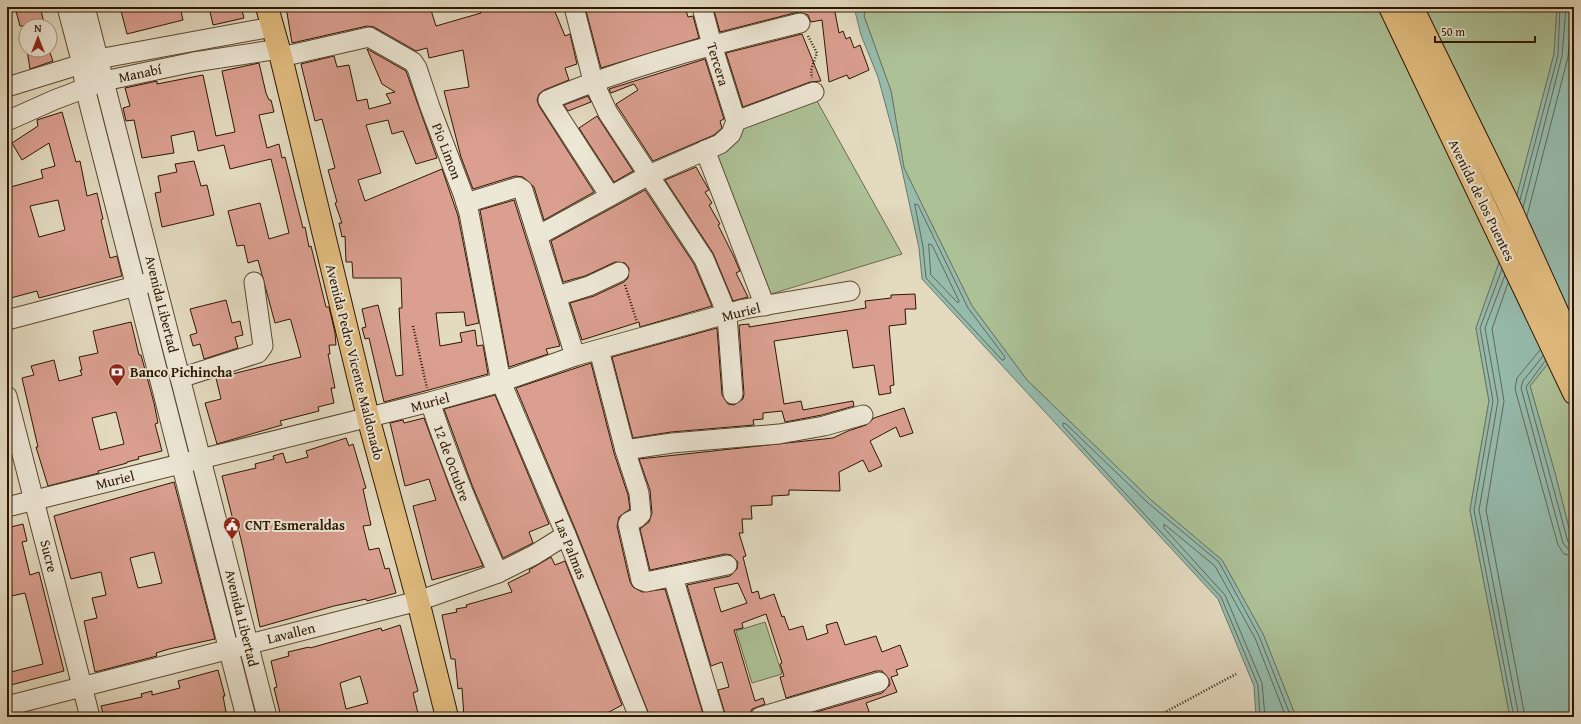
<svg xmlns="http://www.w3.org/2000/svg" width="1581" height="724" viewBox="0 0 1581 724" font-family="'Gentium Book Plus',serif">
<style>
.green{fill:#adc197;stroke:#6e6c4c}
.water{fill:#96bbad;stroke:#6c7968}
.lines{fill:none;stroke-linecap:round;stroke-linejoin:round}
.shore{stroke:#626856;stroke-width:1}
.building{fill:#da9f90;stroke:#2e1600;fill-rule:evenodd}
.minor-casing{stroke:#5b4730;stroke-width:21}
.major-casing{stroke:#2e1600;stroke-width:24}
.path{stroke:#2e1600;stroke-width:2.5;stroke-dasharray:1 2;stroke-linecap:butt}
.minor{stroke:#ede7d6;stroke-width:19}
.major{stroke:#e2bd80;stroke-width:22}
.labels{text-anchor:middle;stroke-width:4;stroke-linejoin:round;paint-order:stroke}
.street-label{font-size:14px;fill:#2e1600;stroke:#ede7d6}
.poi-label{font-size:14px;font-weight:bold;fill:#2e1600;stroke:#ede7d6;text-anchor:start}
</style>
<rect width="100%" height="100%" fill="#e3dac0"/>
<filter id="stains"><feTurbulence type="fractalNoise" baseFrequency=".005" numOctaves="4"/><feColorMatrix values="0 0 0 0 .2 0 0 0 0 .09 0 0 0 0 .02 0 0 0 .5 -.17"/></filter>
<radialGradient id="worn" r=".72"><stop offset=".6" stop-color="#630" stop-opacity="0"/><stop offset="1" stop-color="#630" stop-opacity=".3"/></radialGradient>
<g class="green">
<path d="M867 7H1557L1554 54 1500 260 1476 328 1489 401 1470 510 1510 717H1296L1263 634 1222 560 1151 500 1027 380 972 306 904 168 891 91 864 16Z"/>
<path d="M817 101 902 254 771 294 713 152 744 126Z"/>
<path d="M1574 303V548L1555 473 1530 386 1558 351Z"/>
<path d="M765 622 782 674 752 683 736 631Z"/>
</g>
<g class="water">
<path d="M854 7H867L864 16 891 91 904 168 972 306 1027 380 1151 500 1222 560 1263 634 1296 717H1256L1254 686 1218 599 922 279 919 248 897 147 878 77 861 35Z"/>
<path d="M1557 7H1574V303L1558 351 1530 386 1555 473 1574 548V717H1510L1470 510 1489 401 1476 328 1500 260 1554 54Z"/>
</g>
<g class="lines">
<g class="shore">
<path d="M1520 200 1558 55 1560 7"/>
<path d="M915 204 918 205 968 308 1005 357 1004 360H1002L926 278 923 247Z"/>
<path d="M1523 208 1562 56 1566 7"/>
<path d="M1527 216 1568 57 1572 7"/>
<path d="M929 244 932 245 959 301 958 303 931 275Z"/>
<path d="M1502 269 1480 328 1493 401 1474 510 1514 717"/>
<path d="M1505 275 1485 328 1498 401 1479 510 1519 717"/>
<path d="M1508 283 1492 329 1504 401 1486 510 1525 717"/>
<path d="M1540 350 1517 378 1515 389 1558 545 1564 554 1574 556"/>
<path d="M1543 356 1523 381 1521 388 1563 543 1568 549 1574 550"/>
<path d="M1545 361 1526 387 1568 542 1574 545"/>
<path d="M1260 717 1258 685 1221 597 1063 426V423L1066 424 1148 503 1219 562 1259 636 1291 717"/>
<path d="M1265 717 1262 683 1225 595 1164 528V524L1215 566 1255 638 1286 717"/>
</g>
</g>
<g class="building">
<path d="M15 7H40L45 26H20Z"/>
<path d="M120 7H180L183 20 127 34Z"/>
<path d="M209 7H241L244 18 213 25Z"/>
<path d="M286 7H430L436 26 481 13 480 11 484 10 483 7H553L565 36 570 34 577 64 565 68 569 80 544 90 539 94 537 100 539 106 594 192 544 220 534 187 523 177 515 176 473 189 461 157 444 91 469 87 463 50 429 58 427 48 416 51 374 27 367 26 292 43Z"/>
<path d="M585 7H685L688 17 693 16 699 38 601 68Z"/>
<path d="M713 7H834L839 33 843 31 846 39 850 37 854 48 860 45 869 70 849 79 847 75 829 82 822 20 811 22 808 15 798 12 720 32Z"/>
<path d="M802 34 821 81 810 82 743 107 726 53Z"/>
<path d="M367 49 406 71 437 158 416 164 403 131 392 134 388 120 366 125 381 173 358 180 365 201 442 169 458 216 479 323 466 326 464 312 436 313 440 346 462 342 460 333 475 330 477 346 483 345 488 374 384 402 369 338 365 339 362 328 366 327 362 309 378 305 396 376 403 375 399 308H402L401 278H353L352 262H346L345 236 342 237 339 223H342L335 203 337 202 328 170 335 168 322 119 315 121 301 64 334 56 337 67 349 65 357 101 367 99 369 109 391 103 386 94 395 92 382 84Z"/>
<path d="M27 50H49L53 61 30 69Z"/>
<path d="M705 59 724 119 720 121 722 128 714 135 653 161 616 104 638 90 634 84 611 93 609 89Z"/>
<path d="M259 63 266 93 269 100H271L274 112 259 115 267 148 279 144 282 158 285 157 303 228 305 227 309 247 311 246 326 307H329L335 333 336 345H329L330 354H328L335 388H331L334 403 318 407 319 411 280 421 282 425 217 444 205 403 221 399 216 378 301 357 291 321 290 319 275 323 258 260 248 263 244 245 237 246 228 211 260 203 269 239 289 233 280 195 271 159 230 169 224 145 198 151 194 131 171 136 174 153 142 158 134 120 126 121 123 108 130 106 125 88 157 81V84L203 75 216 136 235 132 222 71Z"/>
<path d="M588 96 591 102 568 111 564 105Z"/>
<path d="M62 112 76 162 80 161 87 196 97 193 103 219 101 220 110 258 117 256 122 276 39 298 37 291 7 299V188L43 178 41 170 55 166 49 143 22 160 12 143 38 126 37 120ZM58 200 65 230 39 237 30 206Z"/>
<path d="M597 116 633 171 614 182 579 128Z"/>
<path d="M194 161 201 186 207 185 214 215 162 227 155 193 161 192 158 176 177 172 175 164Z"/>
<path d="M696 167 709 190 705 192 712 203 709 205 720 224 718 225 734 257 740 271 736 273 748 297 733 301 713 253 665 180Z"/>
<path d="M645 190 694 264 712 306 640 327 639 322 582 340 570 303 594 296 624 282 628 278 629 268 625 263 615 262 585 276 563 282 551 241Z"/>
<path d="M514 200 560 346 546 349 548 354 509 367 480 210Z"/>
<path d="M915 294 916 309H905L906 324 889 326 894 385 890 386 891 393 879 395 874 365 853 368 847 330 774 341 784 404 801 401 803 410 853 401 854 406 822 415 785 422 782 411 763 413V419L753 420 754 425 671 432 633 438 612 357 717 328 722 395 728 404 734 405 743 399 744 394 739 325 749 324V327L866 308 865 301 891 298V295Z"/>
<path d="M226 300 232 323 240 321 243 335 235 337 238 348 204 359 200 344 193 346 190 335 197 333 190 309Z"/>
<path d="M131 322 139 355H141L154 403 158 423 155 424 162 451 138 457 139 459 127 462V463L98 471 99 473 48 486 36 447H38L22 378 34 375 31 366 54 360 59 381 82 375 80 370H82L79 357 98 353 93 331ZM116 412 124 444 100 450 92 418Z"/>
<path d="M591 363 614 453 628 495 630 509 619 517 617 526 630 582 633 587 642 592 665 589 704 717H650L576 531 516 388Z"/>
<path d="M495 395 549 524 529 532 533 543 503 558 472 485 444 409Z"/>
<path d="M904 408 913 433 900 437 896 427 870 441 882 466 869 472 863 460 839 472 840 491 789 490V495L772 496V505L751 506 752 519H742L743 533H739L746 556 743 557 752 593 758 591 760 599 774 594 782 617 784 616 789 630 803 626 807 640 828 633 826 625 837 622 845 645 876 636 882 652 900 645 908 666 896 670 898 675 891 677 897 692 866 703 871 717H799L882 693 890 685 889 679 882 671H876L786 698 780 677 784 676 780 664 782 663 766 614 742 623 743 628 734 630 755 701 763 698 765 704 752 709 749 717H726L718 690 729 687 722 662 711 666 687 585 730 576 737 569 738 562 731 555 725 554 650 570 640 529 649 522 652 513 650 490 639 459 833 438 848 431 866 425 874 418ZM738 583 747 603 721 612 714 588Z"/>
<path d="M424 418 452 493 483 566 432 580 413 506 436 500 429 479 405 486 390 423 403 420 404 423Z"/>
<path d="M346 438 349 446 353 444 366 488 363 489 371 525 363 526 369 550 379 548 385 569 389 568 396 593 367 601 366 599 334 606 260 627 243 548 237 523 234 524 222 476 256 468 255 464 274 459 273 456 283 453 286 463 308 457 306 451Z"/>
<path d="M174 482 215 639 169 649 156 653 157 656 95 672 84 621 97 618 92 598 106 595 101 572 71 579 54 516ZM154 552 162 583 138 588 130 558Z"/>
<path d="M23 524 27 541 22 542 30 575 39 572 64 671 7 686V673L43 664 25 593 7 597V528Z"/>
<path d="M551 557 555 565 565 561 622 705 600 717H464L462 688 458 689 455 659H451L442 615 457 612 456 609 467 607 466 605 512 592 508 583 530 572 529 570Z"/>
<path d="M400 625 418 691 413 693 419 717H281L274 688 277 687 271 661 289 656 288 652 309 647 310 648 381 628 382 631ZM360 676 368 703 346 709 340 683Z"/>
<path d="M218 670 225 696H223L226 712 208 717H104L101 706 142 697 141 694 152 691V695L180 688 178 681Z"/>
</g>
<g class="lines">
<g class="minor-casing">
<g id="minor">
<path d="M67 7 82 64 85 88 246 717"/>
<path d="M85 7 267 717"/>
<path d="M574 7 593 81 608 113 704 259 722 302 727 316 733 394"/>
<path d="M702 7 712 45 736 121"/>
<path d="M281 57 369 37 413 62 417 68 430 107 463 194 469 213 501 382 566 535 639 717"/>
<path d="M7 87 98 59 272 27"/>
<path d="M7 121 54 100 104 81 194 62 279 49"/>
<path d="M705 150 765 306"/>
<path d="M610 196 548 100C629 66 715 44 800 23"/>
<path d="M466 203 518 187 523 190 575 356"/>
<path d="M539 235 649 175 720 144 731 134 736 121 814 92"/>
<path d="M557 296 589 286 619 272"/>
<path d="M7 320 147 283"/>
<path d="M599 350 625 450 639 493 641 514 637 518 629 522 628 524 641 580 646 582 727 565"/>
<path d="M180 378 258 353 263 346 254 282"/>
<path d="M7 396 90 717"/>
<path d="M430 402C450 461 472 517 498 573"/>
<path d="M625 450 672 443 779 434 824 426 863 415"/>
<path d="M7 507 430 402 501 382 575 356 744 309 850 291"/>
<path d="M673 577 715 717"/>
<path d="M7 706 418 601 498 573 534 555 566 535"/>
<path d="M760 717 879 682"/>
</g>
</g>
<g class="major-casing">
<g id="major">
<path d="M267 7 281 57 368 417 418 601 447 717"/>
<path d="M1390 7 1574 393"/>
<path d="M1412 7 1508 203 1574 349"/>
</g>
</g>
<g class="path">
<path d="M808 36 817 53 811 70 812 78"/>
<path d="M625 285 637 322"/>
<path d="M413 326 427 388"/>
<path d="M1156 717 1236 674"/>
</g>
<use href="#minor" class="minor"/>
<use href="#major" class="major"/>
</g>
<defs>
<g id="bank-pin" transform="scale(0.9)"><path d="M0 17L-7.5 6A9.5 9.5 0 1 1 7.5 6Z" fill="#8f2418" stroke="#ede7d6"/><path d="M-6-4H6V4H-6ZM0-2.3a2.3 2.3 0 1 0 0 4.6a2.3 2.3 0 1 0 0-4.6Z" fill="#fff"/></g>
<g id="civic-pin" transform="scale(0.9)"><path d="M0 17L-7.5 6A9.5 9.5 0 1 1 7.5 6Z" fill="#8f2418" stroke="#ede7d6"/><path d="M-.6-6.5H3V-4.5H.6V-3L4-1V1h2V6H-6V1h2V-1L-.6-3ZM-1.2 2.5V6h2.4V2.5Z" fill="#fff"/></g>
</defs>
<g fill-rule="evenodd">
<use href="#bank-pin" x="117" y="372"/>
<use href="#civic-pin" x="232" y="525"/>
</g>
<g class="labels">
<g class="street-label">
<text transform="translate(718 64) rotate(73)" y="5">Tercera</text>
<text transform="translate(140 73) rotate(-12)" y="5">Manabí</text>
<text transform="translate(447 151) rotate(69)" y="5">Pio Limon</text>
<text transform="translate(1482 200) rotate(64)" y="5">Avenida de los Puentes</text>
<text transform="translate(162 304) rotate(76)" y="5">Avenida Libertad</text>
<text transform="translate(741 312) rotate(-14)" y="5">Muriel</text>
<text transform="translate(355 362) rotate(76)" y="5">Avenida Pedro Vicente Maldonado</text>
<text transform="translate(430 402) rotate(-15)" y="5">Muriel</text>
<text transform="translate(452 463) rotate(70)" y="5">12 de Octubre</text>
<text transform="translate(115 480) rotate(-14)" y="5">Muriel</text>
<text transform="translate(571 549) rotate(68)" y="5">Las Palmas</text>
<text transform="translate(49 556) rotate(76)" y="5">Sucre</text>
<text transform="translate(242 618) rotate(76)" y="5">Avenida Libertad</text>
<text transform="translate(291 633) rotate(-14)" y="5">Lavallen</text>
</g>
<g class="poi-label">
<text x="130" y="377">Banco Pichincha</text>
<text x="245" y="530">CNT Esmeraldas</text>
</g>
</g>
<rect width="1581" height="724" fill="none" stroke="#e3dac0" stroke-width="24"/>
<rect x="8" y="8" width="1565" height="708" fill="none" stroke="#2e1600" stroke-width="2"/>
<rect x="12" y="12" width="1557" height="700" fill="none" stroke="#2e1600"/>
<g transform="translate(38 38)"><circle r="19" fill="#ede7d6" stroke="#a19380"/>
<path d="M0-3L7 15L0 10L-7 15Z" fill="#8f2418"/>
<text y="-6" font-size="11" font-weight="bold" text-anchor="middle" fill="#2e1600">N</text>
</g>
<path d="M1435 36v6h100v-6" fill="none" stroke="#2e1600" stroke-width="2"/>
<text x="1441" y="36" font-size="12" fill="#2e1600" stroke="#ede7d6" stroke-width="3" paint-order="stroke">50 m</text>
<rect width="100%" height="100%" filter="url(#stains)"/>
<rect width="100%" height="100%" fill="url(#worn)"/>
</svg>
